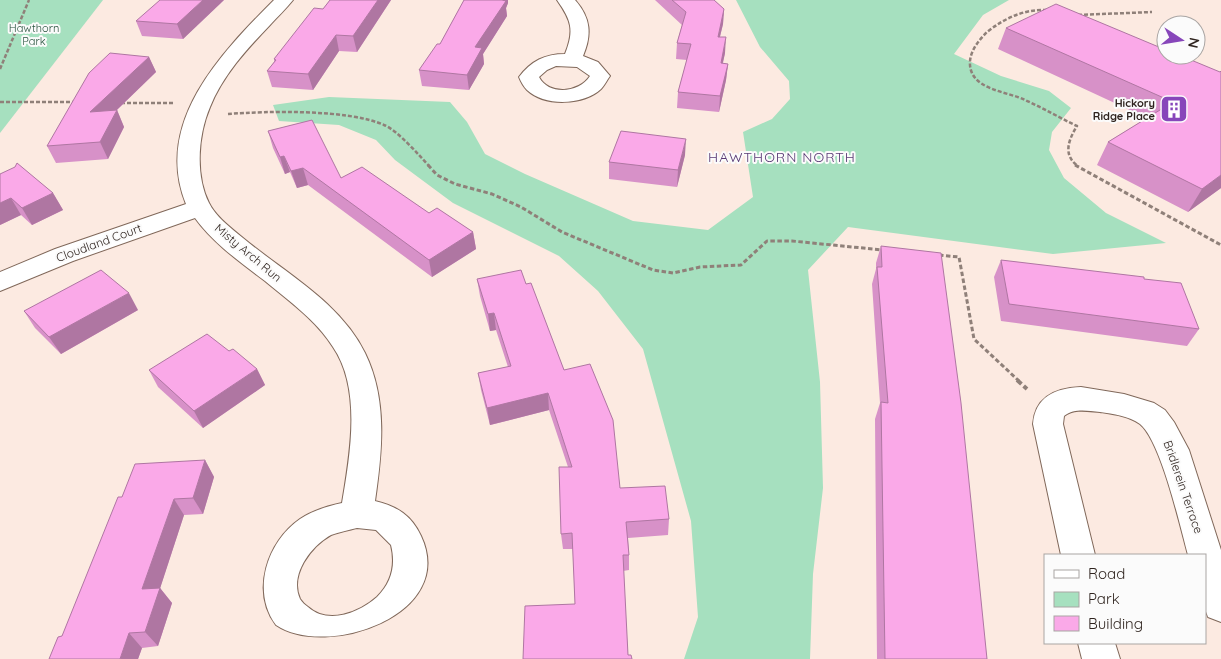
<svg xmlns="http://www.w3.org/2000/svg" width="1221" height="659" viewBox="0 0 1221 659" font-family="Quicksand,sans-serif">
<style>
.green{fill:#a6e0bf}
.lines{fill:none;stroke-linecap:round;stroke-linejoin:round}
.minor-casing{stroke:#80685a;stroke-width:2}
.path-far2{stroke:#8f8079;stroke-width:2.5;stroke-dasharray:4 2;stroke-linecap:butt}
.path-far1{stroke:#8f8079;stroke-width:3;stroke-dasharray:4.5 2.5;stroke-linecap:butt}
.path{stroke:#8f8079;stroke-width:4;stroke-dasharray:6 3;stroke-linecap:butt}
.minor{fill:#fff;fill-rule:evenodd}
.wall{fill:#d791c8}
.shaded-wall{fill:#af76a2}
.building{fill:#faa9e8;stroke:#af76a2}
.labels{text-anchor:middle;stroke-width:4;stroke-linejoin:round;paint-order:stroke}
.far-park-label{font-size:11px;fill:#25503b;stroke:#fbfbfb}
.far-poi-label{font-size:11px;font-weight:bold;fill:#2f241f;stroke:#fbfbfb;text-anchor:end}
.street-label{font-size:12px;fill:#2f241f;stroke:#fbfbfb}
.neighbourhood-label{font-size:14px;letter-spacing:1px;fill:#583974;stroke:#fbfbfb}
</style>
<rect width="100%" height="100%" fill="#fceae1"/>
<g class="green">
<path d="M0 0H103L0 133Z"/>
<path d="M736 0H1009L983 15 954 54 1001 76 1049 91 1071 108 1052 132 1049 150 1064 178 1106 213 1166 243 1053 254 848 227 808 270 820 382 823 488 813 574 810 659H684L698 617 691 521 643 349 598 291 559 256 453 203 395 160 376 140 339 125 279 121 273 105 329 97 450 102 467 122 485 154 525 174 633 221 708 230 753 197 743 132 772 119 790 99 789 81 760 47Z"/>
</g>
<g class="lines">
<g class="minor-casing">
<g id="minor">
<path d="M274 0H293C286 9 277 17 270 25 247 49 223 75 210 107 198 135 195 175 209 203 215 216 231 228 243 238 285 273 340 302 365 353 388 400 382 452 375 501 397 506 412 516 421 536 458 615 326 659 276 625 251 591 267 542 300 519 312 511 328 506 342 503 350 456 362 389 333 347 316 320 289 301 265 281 240 262 213 243 195 218L73 261 0 291V272L55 249 186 204C153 123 221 53 274 0ZM357 528 376 530 391 545C396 565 392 582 377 597 359 613 328 625 308 607 305 605 302 602 300 599 289 575 311 546 331 535 339 532 349 530 357 528Z"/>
<path d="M557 0H575C591 18 592 35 583 56L598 62 610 76C607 80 604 86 601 89 584 105 545 107 527 90 524 87 521 82 519 77 531 61 545 54 565 54 575 30 571 20 557 0ZM556 66 577 67 590 76C579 93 549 96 539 77L547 70Z"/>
<path d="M1081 387 1124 394 1154 403 1165 410 1174 422 1189 450 1221 550V622L1208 617 1205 609V555H1188C1180 526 1161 441 1140 424 1129 416 1113 414 1100 412 1087 411 1075 408 1064 416L1063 424 1095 555H1061L1033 424C1035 397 1055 388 1081 387Z"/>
<path d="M1078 643H1115L1120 659H1082Z"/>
</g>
</g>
<g class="path-far2">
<path d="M1047 10C1024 9 1005 18 987 32 979 40 971 50 970 61 968 90 1007 91 1025 100 1043 108 1060 118 1077 126 1069 139 1062 155 1078 166"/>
<path d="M1078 15 1152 12"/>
<path d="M0 69 29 0"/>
<path d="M0 102H75"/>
<path d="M121 103H173"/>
<path d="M228 114C268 111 348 109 384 125 397 130 419 155 429 166"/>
</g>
<g class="path-far1">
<path d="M428 165 437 175 455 184 492 194 521 207 562 232 653 270 673 273 700 267 741 265 767 241H792L883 250"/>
<path d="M1075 165 1221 245"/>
<path d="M939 255 959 257 974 339 1019 381"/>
</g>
<path class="path" d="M1017 380 1027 389"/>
<use href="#minor" class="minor"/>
</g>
<g class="wall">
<path d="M224 0 183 39 142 36 136 21Z"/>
<path d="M330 0H391L357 52 339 51 313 90 272 87 267 71 274 62V59L323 9Z"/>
<path d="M464 0H508V3L506 8 507 16 483 54 484 64 469 90 422 86 419 70 440 44Z"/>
<path d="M655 0H714L724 9 723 24 720 37 725 53 723 63 728 64 726 80 719 112 677 108 678 92 687 60 676 59 677 43 682 25Z"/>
<path d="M1006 28 1166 50 1221 188 1188 212 1097 165 1108 142 1147 118 998 49Z"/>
<path d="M149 57 156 72 117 110 124 127 108 159 56 163 47 146Z"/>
<path d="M268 131 341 178 429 213 473 232 476 249 432 277 308 185 297 188 290 172 285 174 273 148Z"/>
<path d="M685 155 677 187 609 179V162Z"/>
<path d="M15 167 53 193 63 210 32 225 21 215 0 225Z"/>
<path d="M881 246 987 659H877L875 419 880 403 872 284 876 269V263Z"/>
<path d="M1001 260 1144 279 1199 329 1187 346 1001 321 994 277Z"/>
<path d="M477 279 526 284 564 370 620 488 669 519 668 535 628 538 629 555V570L623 571 628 655 632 659 575 604 573 549H563L561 534 568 467 549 410 490 425 481 390 478 373 508 367 496 330 490 331 480 296Z"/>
<path d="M138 310 61 354 35 328 24 311Z"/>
<path d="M229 351 257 369 265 385 203 428 158 387 149 370Z"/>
<path d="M205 460 214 477 203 514 184 515 160 588 172 603 158 646 142 648 138 659H49L62 636Z"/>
</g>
<g class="shaded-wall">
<path d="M203 0H224L183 39 177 24Z"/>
<path d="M378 0H391L357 52 353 36Z"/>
<path d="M502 0H508V3L506 8 507 16 483 54 484 64 469 90 467 75 475 47Z"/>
<path d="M724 9 723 24 716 52 718 37Z"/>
<path d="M336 35 339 51 313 90 308 74Z"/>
<path d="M726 37 725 53 719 79 721 63Z"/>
<path d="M149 57 156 72 98 128 90 112Z"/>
<path d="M728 64 726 80 719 112 720 96Z"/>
<path d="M117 110 124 127 108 159 100 142Z"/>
<path d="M686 139 685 155 677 187 678 170Z"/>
<path d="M284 156 290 172 285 174 280 157Z"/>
<path d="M303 168 308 185 297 188 291 171Z"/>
<path d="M1221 175V188L1188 212 1202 189Z"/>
<path d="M53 193 63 210 32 225 22 208Z"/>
<path d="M11 198 21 215 0 225V203Z"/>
<path d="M473 232 476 249 432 277 429 260Z"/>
<path d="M129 293 138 310 61 354 49 337Z"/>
<path d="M494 313 496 330 490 331 488 314Z"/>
<path d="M257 369 265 385 203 428 194 411Z"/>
<path d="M548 393 549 410 490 425 487 408Z"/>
<path d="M205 460 214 477 203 514 193 498Z"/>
<path d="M174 499 184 515 155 604 142 589Z"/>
<path d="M160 588 172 603 158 646 145 632Z"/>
<path d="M129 633 142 648 138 659H120Z"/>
</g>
<g class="building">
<path d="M160 0H203L177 24 136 21Z"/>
<path d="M330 0H378L353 36 336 35 308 74 267 71 276 60 274 59 314 8 323 9Z"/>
<path d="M464 0H502L506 1 475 47 482 48 467 75 419 70 437 44H440Z"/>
<path d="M672 0H714L724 9 718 37H726L721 63 728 64 720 96 678 92 691 44 677 43 686 12Z"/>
<path d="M1056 4 1166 50V55H1179L1220 72 1221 71V175L1202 189 1108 142 1173 102 1006 28Z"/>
<path d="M110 53 149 57 90 112 117 110 100 142 47 146 89 73Z"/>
<path d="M312 120 341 178 362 167 429 213 437 208 473 232 429 260 303 168 291 171 284 156 280 157 268 131Z"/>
<path d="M621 131 686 139 678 170 609 162Z"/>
<path d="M17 163 53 193 22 208 11 198 0 203V174L15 167Z"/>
<path d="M881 246 941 253 961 403 987 659H885L881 402 888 403 877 267H882Z"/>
<path d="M1001 260 1144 277V279L1181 283 1199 329 1009 304Z"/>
<path d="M101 270 129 293 49 337 24 311Z"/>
<path d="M521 270 526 284 531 283 564 370 590 364 613 420 620 488 665 486 669 519 626 522 629 555H623L628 655H631L632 659H523L525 606 575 604 572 533 561 534 559 467H572L548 393 487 408 478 373 511 366 494 313 488 314 477 279Z"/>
<path d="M207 334 229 351 233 349 257 369 194 411 149 370Z"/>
<path d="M205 460 193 498 174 499 142 589 160 588 145 632 129 633 120 659H49L58 637 62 636 118 497H122L135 464Z"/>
</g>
<defs>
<g id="building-square" transform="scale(1.4375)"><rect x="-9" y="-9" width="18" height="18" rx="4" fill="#8746ba" stroke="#fbfbfb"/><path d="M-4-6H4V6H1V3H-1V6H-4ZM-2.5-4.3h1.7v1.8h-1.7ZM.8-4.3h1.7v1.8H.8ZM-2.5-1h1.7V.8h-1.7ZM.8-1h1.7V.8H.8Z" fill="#fff"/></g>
</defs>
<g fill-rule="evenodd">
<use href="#building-square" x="1174" y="109"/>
</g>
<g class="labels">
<g class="far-park-label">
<text x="34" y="32">Hawthorn<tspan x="34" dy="13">Park</tspan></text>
</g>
<g class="far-poi-label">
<text x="1155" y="107">Hickory<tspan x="1155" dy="13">Ridge Place</tspan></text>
</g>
<g class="street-label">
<text transform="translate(99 243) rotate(-20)" y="4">Cloudland Court</text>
<text transform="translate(248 253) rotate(40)" y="4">Misty Arch Run</text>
<text transform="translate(1183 487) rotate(71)" y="4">Bridlerein Terrace</text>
</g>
<g class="neighbourhood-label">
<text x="782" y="162">HAWTHORN NORTH</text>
</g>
</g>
<rect x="1044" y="554" width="162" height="90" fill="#fbfbfb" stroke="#a9a5a3"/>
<rect x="1054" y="570" width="25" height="8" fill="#ffffff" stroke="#a9a5a3"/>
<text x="1088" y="579" font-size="15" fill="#2f241f">Road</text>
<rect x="1054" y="592" width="25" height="15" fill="#a6e0bf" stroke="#a9a5a3"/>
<text x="1088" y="604" font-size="15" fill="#2f241f">Park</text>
<rect x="1054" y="616" width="25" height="15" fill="#faa9e8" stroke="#a9a5a3"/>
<text x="1088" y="629" font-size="15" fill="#2f241f">Building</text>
<g transform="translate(1181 40) rotate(102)"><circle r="24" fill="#fbfbfb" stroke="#a9a5a3"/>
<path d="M0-4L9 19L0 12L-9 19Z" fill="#8746ba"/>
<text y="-8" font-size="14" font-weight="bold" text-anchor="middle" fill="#2f241f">N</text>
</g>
</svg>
